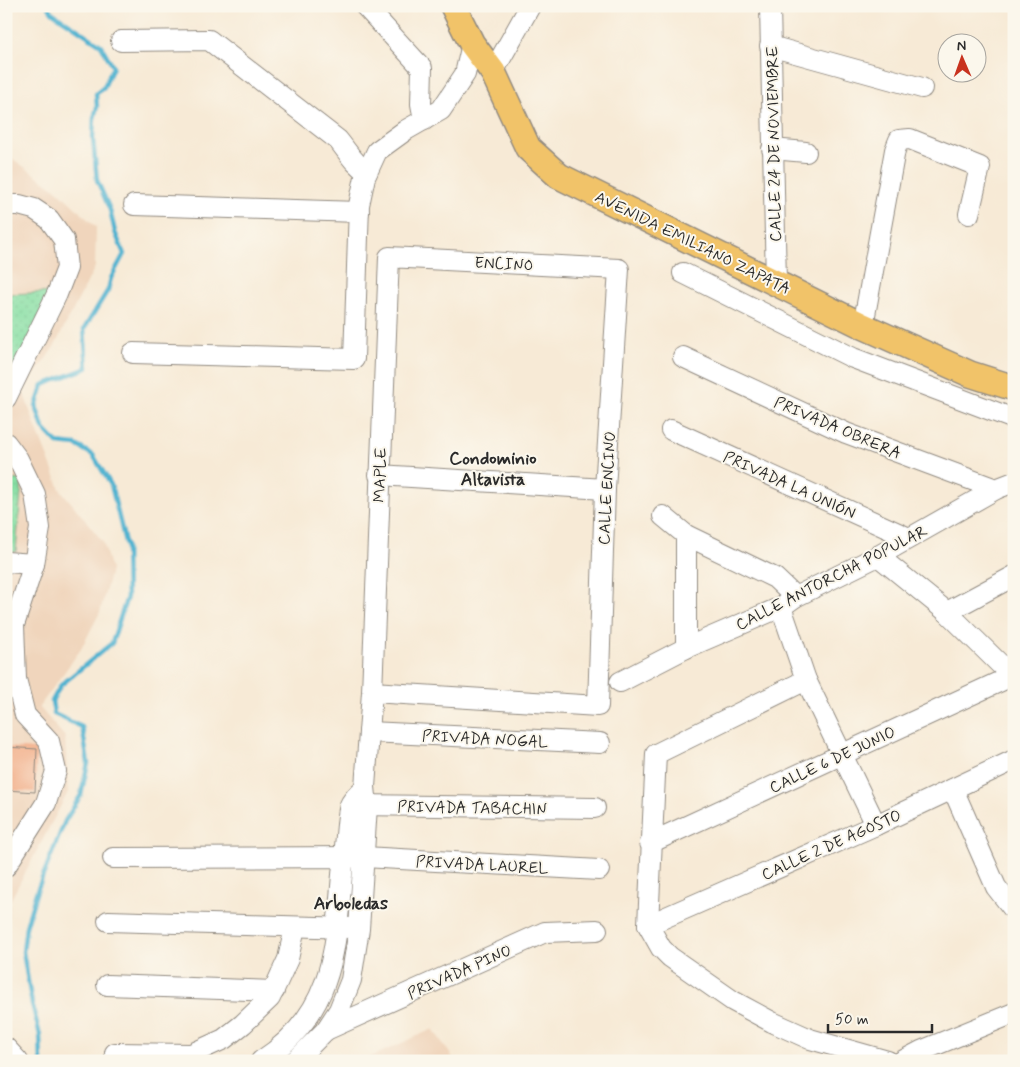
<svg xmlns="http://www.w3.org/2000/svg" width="1020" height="1067" viewBox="0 0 1020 1067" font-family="Mynerve,sans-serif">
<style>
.built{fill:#f0d5bc}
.park{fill:url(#park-dots);stroke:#598568}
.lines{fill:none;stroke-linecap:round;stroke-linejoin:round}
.stream{stroke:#51b3d0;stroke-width:4.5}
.building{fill:#f0a278}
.minor-casing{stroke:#918a80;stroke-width:22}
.major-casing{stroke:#918a80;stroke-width:28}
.minor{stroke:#fff;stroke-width:20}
.major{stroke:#f1c369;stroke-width:25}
.labels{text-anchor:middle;stroke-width:4;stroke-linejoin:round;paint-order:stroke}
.street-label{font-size:16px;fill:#2b2b2b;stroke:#fbf7ec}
.neighbourhood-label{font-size:18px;font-weight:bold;fill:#2b2b2b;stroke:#fbf7ec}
</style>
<defs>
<pattern id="park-dots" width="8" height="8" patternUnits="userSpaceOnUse" patternTransform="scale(1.25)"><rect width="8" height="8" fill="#87dfa4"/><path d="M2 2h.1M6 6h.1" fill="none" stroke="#75c08d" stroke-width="1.8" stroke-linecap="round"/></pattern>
</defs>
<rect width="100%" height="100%" fill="#fbf7ec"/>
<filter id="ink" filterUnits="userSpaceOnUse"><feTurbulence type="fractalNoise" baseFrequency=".02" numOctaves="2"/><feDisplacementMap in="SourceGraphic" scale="10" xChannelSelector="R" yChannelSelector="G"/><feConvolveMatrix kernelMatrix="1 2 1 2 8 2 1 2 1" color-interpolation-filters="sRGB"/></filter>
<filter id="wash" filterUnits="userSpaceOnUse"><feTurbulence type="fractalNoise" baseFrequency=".0096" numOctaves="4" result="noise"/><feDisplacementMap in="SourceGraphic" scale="20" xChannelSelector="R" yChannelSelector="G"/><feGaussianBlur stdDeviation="1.12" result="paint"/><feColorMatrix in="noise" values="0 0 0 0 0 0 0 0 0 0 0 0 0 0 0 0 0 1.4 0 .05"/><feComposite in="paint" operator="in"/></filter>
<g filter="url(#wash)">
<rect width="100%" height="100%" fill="#f7ead6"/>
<g class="built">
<path d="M6 154 58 191 96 227 95 267 54 347 23 391 32 417 60 489 103 542 111 570 100 612 81 649 39 707 65 737 68 792 10 901 6 965Z"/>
<path d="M433 1029 455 1061H362Z"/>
</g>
<g class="park">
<path d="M56 292 6 392V364H8L9 294Z"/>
<path d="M6 479 22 480 16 552H6Z"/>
</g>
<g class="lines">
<path class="stream" d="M41 1061 40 1035 32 1004 23 952 26 927 36 893 65 821 81 795 88 763 82 727 54 714 52 701 61 685 112 643 127 597 126 546 111 485 93 455 76 445 57 443 43 428 36 406 43 385 87 368 84 329 108 290 111 278 124 254 115 232 110 210 97 180 93 138 94 118 97 107 96 94 104 87 113 67 101 45 53 13 48 6"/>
</g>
<g id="blocks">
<path class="building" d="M6 747 37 749 35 792 6 790Z"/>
</g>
</g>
<g filter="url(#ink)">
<use href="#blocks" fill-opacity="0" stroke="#918a80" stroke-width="1"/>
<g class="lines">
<g class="minor-casing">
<g id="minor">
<path d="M365 6 422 68 421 104 424 120"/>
<path d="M770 6 776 283"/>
<path d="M121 41 209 40 338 140C348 152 354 164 367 172"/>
<path d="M770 46 922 88"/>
<path d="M493 72 530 6"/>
<path d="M772 149 806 152"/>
<path d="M6 205H19L34 209 49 219 64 240 67 268 57 294 6 398"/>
<path d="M134 205 359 212"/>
<path d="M683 273 853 358 1014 419"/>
<path d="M863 326 895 150 899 140 910 139 980 167 969 214"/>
<path d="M133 353 354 359 359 205 365 177 377 151 406 130 441 110 465 74 472 44"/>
<path d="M683 357 846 433 996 489"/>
<path d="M671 430 909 538"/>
<path d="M6 443 18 459 35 494 40 528 34 564 14 625 16 679 25 715 49 741 56 771 46 803 6 866"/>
<path d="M379 475 605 489"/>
<path d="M663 516 686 535 775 578 795 597"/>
<path d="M686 535V648"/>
<path d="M878 556 947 612 1012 676 1014 680"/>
<path d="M6 562 34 564"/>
<path d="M781 607 806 680 876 825"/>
<path d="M947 612 1014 576"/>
<path d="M806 680 656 754 648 925 661 948 670 957 733 1001 772 1022 810 1039 888 1061"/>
<path d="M620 682 686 648 781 607 795 597 878 556 996 489 1014 482"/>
<path d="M369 732 600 743"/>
<path d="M953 789 996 887 1014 910"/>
<path d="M355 805 595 808"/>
<path d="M650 843 1014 675"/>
<path d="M113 858 364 857 599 870"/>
<path d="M108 921 351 928"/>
<path d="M648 925 876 825 1014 760"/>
<path d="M107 985 274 991"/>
<path d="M326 1030 545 932 597 930"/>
<path d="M6 1048 18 1061"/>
<path d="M115 1053 191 1054 224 1039 243 1024 270 998 288 959 295 927"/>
<path d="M261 1061C341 1009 335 938 344 854 346 844 347 812 350 805 353 798 361 792 365 787"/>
<path d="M295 1061 326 1030 339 1010 351 980 359 929 367 806 365 787 372 692 389 257 619 269 605 489 598 706 372 692"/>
<path d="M902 1061 921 1051 1014 1013"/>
</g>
</g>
<g class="major-casing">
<path id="major" d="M453 6 472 44 493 72 528 148 559 176 863 326 970 374 1014 388"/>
</g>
<use href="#minor" class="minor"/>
<use href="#major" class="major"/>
</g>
</g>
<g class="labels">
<g class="street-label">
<text transform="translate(773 144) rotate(-91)" y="6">CALLE 24 DE NOVIEMBRE</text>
<text transform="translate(693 242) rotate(26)" y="6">AVENIDA EMILIANO ZAPATA</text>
<text transform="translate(504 263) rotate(3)" y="6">ENCINO</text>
<text transform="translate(838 427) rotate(23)" y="6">PRIVADA OBRERA</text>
<text transform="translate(379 475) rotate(-88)" y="6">MAPLE</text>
<text transform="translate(790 484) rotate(24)" y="6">PRIVADA LA UNIÓN</text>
<text transform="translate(606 488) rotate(-87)" y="6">CALLE ENCINO</text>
<text transform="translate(831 577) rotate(-27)" y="6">CALLE ANTORCHA POPULAR</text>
<text transform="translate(485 738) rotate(3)" y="6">PRIVADA NOGAL</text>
<text transform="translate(832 759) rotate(-25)" y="6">CALLE 6 DE JUNIO</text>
<text transform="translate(472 807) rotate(1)" y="6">PRIVADA TABACHIN</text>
<text transform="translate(831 844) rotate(-24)" y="6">CALLE 2 DE AGOSTO</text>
<text transform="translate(482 864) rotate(3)" y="6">PRIVADA LAUREL</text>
<text transform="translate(459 971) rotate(-24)" y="6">PRIVADA PINO</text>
</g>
<g class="neighbourhood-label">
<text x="493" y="464">Condominio<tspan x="493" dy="21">Altavista</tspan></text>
<text x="351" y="909">Arboledas</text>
</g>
</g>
<rect width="1020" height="1067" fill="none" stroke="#fbf7ec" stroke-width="25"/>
<g transform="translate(962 58) rotate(358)"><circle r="24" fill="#fbf7ec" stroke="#a8a59f"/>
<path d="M0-4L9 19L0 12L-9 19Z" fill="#c8321e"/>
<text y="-8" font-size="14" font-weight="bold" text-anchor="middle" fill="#2b2b2b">N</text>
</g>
<path d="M828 1024v8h104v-8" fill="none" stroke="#2b2b2b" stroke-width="2.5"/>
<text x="835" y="1024" font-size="15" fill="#2b2b2b" stroke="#fbf7ec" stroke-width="4" paint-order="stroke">50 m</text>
</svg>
